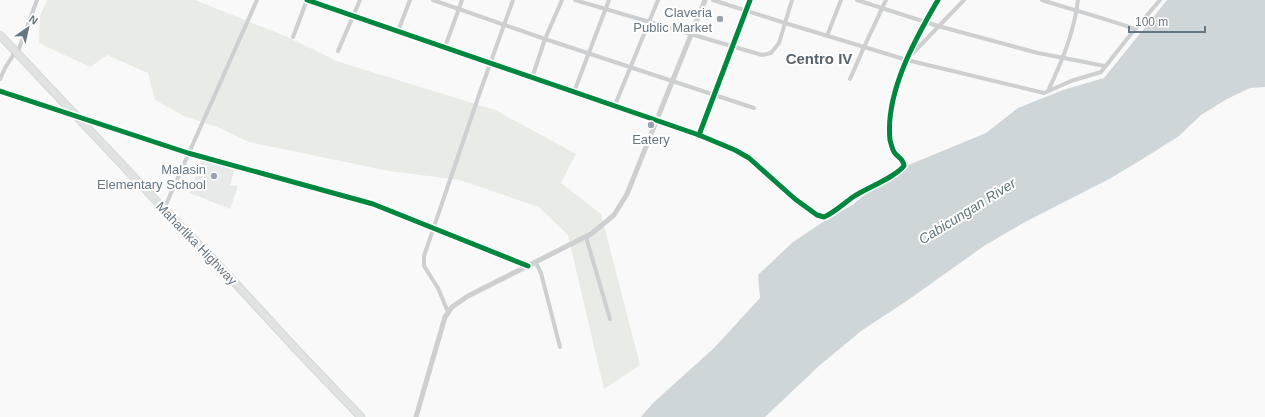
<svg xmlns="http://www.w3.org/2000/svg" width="1265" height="417" viewBox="0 0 1265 417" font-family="Helvetica,sans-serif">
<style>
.built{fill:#e8e9e9}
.green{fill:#e8ebe6}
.water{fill:#ced6d9}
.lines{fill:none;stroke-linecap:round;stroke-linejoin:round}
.trunk-casing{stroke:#d5d6d6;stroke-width:9}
.minor{stroke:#cecfd0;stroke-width:4}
.tertiary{stroke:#cecfd0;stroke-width:5}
.trunk{stroke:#e1e2e2;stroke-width:7}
.cycleway-casing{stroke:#fff;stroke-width:8}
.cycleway{stroke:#00873e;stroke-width:5}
.poi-dot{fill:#99a4ac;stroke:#fff;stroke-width:1.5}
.labels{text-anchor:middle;stroke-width:4;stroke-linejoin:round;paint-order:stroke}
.poi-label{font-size:13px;fill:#657683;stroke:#fff;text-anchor:end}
.street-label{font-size:13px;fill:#657683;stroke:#fff}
.water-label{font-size:14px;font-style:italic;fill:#60757c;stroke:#fff}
.quarter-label{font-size:15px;font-weight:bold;fill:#57646e;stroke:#fff}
</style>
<rect width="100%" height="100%" fill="#f9f9f9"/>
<path class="built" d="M201 159 235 168 230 185 238 186 230 209 190 193Z"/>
<path class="green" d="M47 0H195L285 36 339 62 495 110 576 154 561 183 601 214 640 365 604 389 568 235 539 207 460 180 389 171 249 142 217 127 184 116 155 100 148 73 107 55 90 67 39 43 40 16Z"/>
<path class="water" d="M1167 0H1265V87L1250 88 1227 99 1201 115 1179 136 1141 160 1111 178 1025 222 984 246 908 300 861 331 819 366 765 417H641L653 403 714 348 760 298 758 275 793 242 835 214 851 206 894 171 986 133 1018 108 1063 90 1104 78Z"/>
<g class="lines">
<g class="trunk-casing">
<path id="trunk" d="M0 35 164 209 214 260 295 348 361 417"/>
</g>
<g class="minor">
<path d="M307 0 699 135"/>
<path d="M433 0 545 39 754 108"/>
<path d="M575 0 762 55 771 53 779 43 792 0"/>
<path d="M713 0 785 23 907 60 1044 93 1071 81 1101 72 1127 39 1160 0"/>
<path d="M750 0 699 135 735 150 749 158 795 199 817 215 824 217C835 212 843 204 853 197 866 188 894 178 904 166 904 159 897 157 894 152 892 148 891 144 890 140 885 93 915 39 938 0"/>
<path d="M857 0 938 26 1038 53 1105 66"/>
<path d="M1042 0C1073 10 1104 18 1135 29"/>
<path d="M398 31 410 0"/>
<path d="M827 36 841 0"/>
<path d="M293 37 307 0"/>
<path d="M445 47 462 0"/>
<path d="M338 51 360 0"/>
<path d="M17 54 37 0"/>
<path d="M912 54 964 0"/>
<path d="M532 78 545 39 562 0"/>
<path d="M0 79 5 68 15 52"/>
<path d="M850 79 864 47 886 0"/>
<path d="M0 91 188 153 373 204 528 266"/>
<path d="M1048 91C1062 61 1074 33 1078 0"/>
<path d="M574 92 609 0"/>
<path d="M615 105 658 0"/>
<path d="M164 209 257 0"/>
<path d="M586 237 610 319"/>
<path d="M536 263 541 273 560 347"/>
<path d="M448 312 438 288 424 266V256L480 92 513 0"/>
</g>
<path class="tertiary" d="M416 417 445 317 452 307 468 296 591 234 614 215 627 194 705 0"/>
<use href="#trunk" class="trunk"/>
<g class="cycleway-casing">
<g id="cycleway">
<path d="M307 0 699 135"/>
<path d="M750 0 699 135 735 150 749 158 795 199 817 215 824 217C835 212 843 204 853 197 866 188 894 178 904 166 904 159 897 157 894 152 892 148 891 144 890 140 885 93 915 39 938 0"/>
<path d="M0 91 188 153 373 204 528 266"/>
</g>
</g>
<use href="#cycleway" class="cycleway"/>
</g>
<g class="poi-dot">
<circle cx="720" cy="19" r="4"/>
<circle cx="651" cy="125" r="4"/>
<circle cx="214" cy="176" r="4"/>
</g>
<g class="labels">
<g class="poi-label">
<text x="712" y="17">Claveria<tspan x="712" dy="15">Public Market</tspan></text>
<text x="651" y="144" text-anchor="middle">Eatery</text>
<text x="206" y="174">Malasin<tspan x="206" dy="15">Elementary School</tspan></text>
</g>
<g class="street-label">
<text transform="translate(197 243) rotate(46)" y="5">Maharlika Highway</text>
</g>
<g class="water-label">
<text transform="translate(967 211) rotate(-32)" y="5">Cabicungan River</text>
</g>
<g class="quarter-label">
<text x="819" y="64">Centro IV</text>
</g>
</g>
<g transform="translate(28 28) rotate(34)" stroke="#ffffff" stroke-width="3" paint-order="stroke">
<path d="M0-3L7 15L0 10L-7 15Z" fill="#657683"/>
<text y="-6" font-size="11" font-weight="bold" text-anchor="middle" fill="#657683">N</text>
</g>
<path d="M1129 26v6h76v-6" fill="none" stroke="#657683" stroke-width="2"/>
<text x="1135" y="26" font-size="12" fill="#657683" stroke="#ffffff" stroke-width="3" paint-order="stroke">100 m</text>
</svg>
